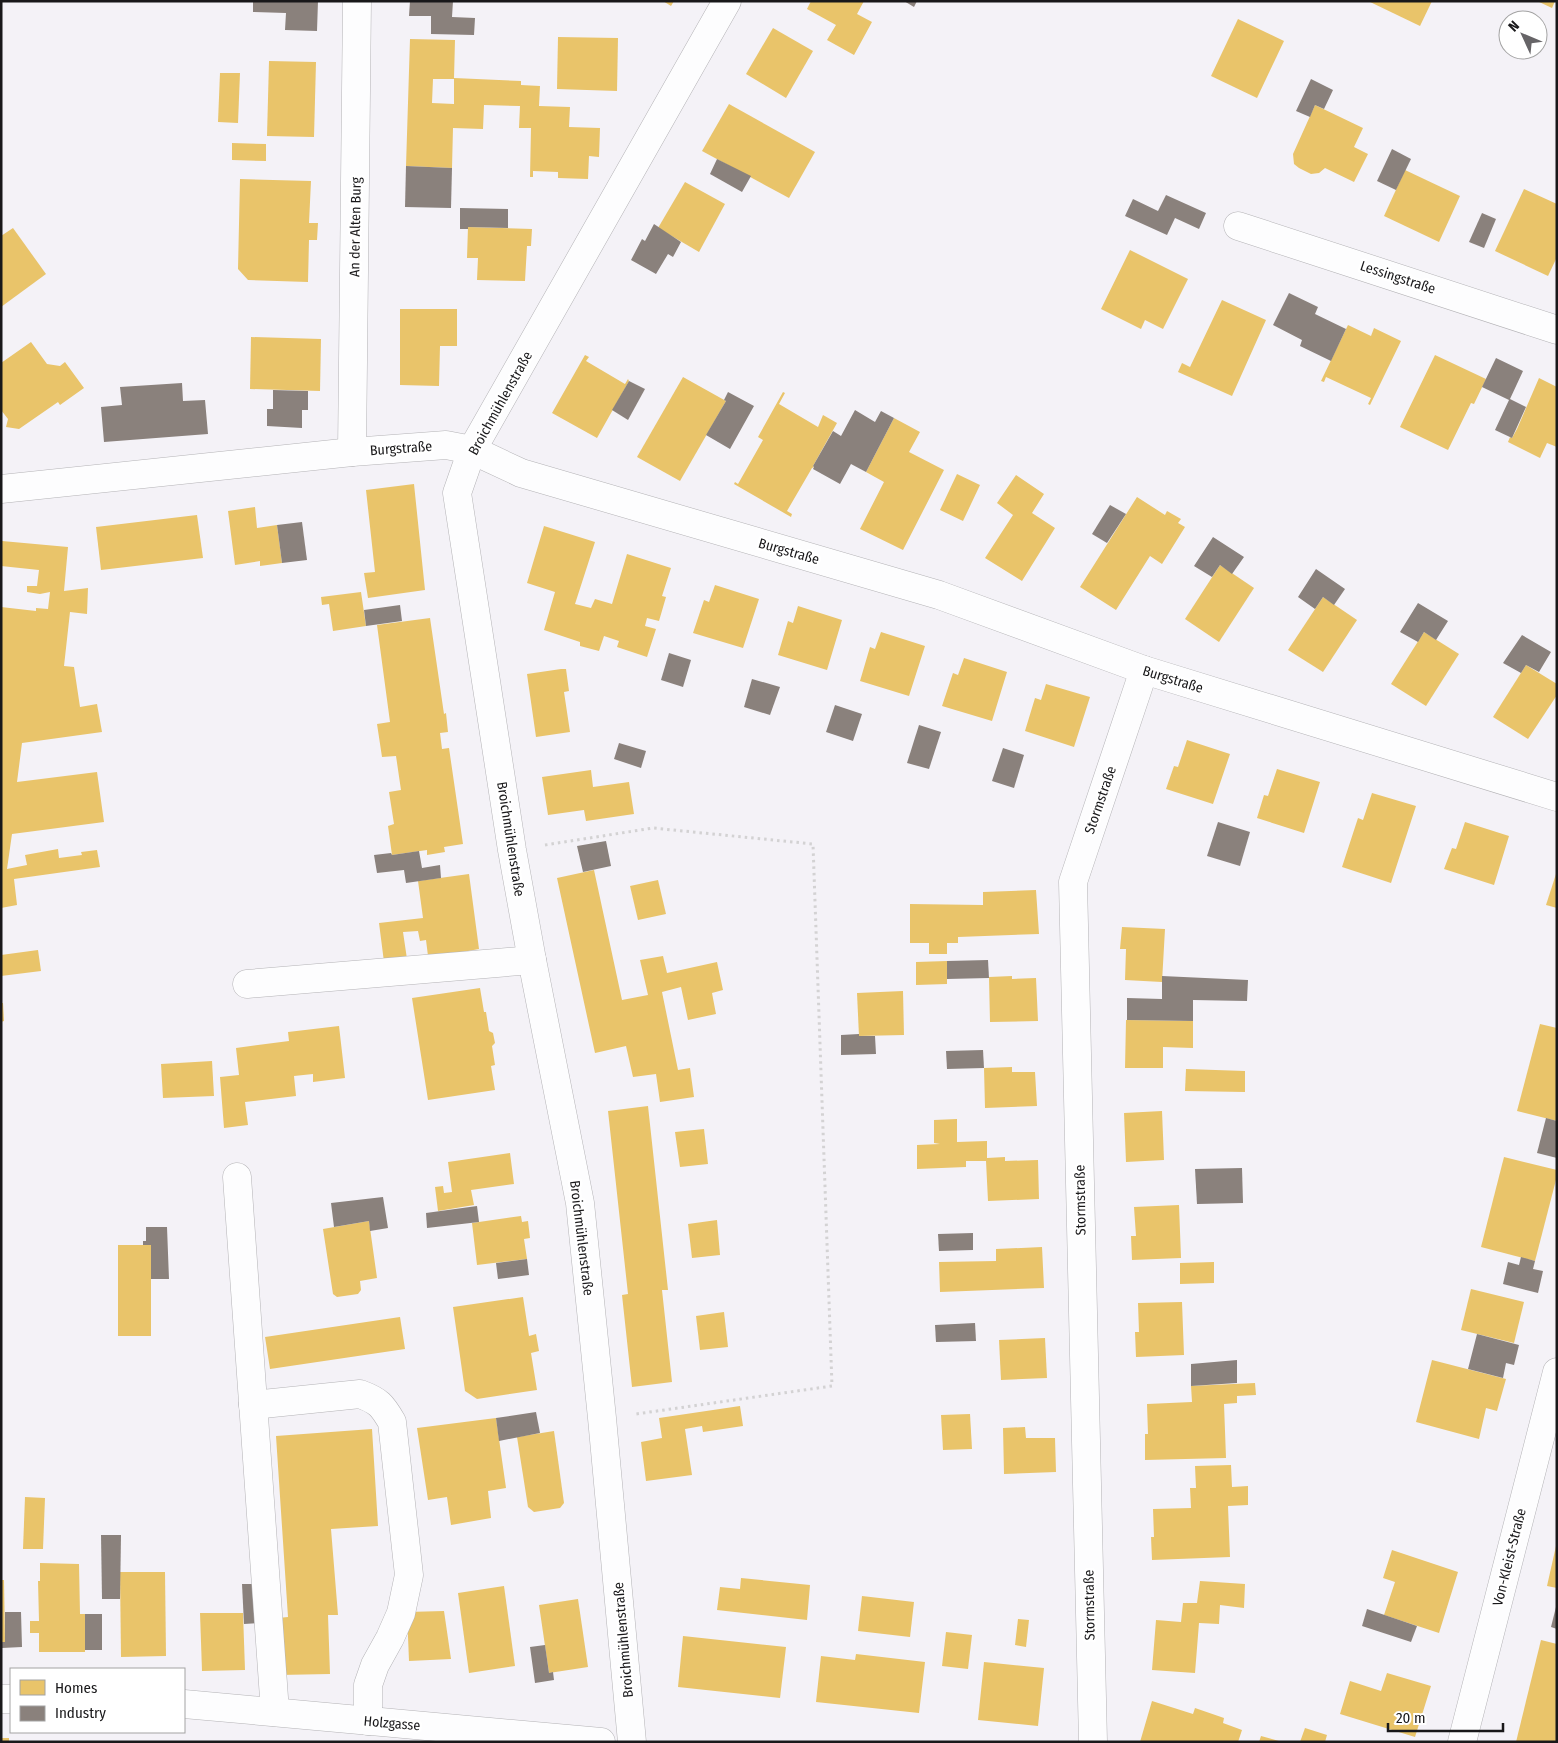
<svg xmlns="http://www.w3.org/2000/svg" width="1558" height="1743" viewBox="0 0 1558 1743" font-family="'Fira Sans Condensed',sans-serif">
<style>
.homes{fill:#e9c46a;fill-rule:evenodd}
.industry{fill:#8a817c}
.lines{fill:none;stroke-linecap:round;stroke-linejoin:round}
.minor-casing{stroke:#b4b3b6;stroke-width:29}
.path{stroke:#d3d2d3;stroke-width:3;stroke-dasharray:2.5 4;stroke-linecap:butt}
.minor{stroke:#fdfdfe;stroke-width:28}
.labels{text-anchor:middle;stroke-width:5;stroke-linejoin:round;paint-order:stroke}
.street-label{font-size:14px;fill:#19181a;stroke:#fff}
</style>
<rect width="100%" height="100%" fill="#f4f2f7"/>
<g class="homes">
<path d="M663 1H674L671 6Z"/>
<path d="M811 1H864L857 14 872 22 854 55 827 40 836 25 807 9Z"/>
<path d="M1368 1H1432L1420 26Z"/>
<path d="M1537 1H1555L1552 8Z"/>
<path d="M1238 19 1284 41 1257 98 1211 76Z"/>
<path d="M773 28 813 51 786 98 746 74Z"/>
<path d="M558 37 618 38 617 91 557 89Z"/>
<path d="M410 39 455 40 454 78 521 81V85L540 86 539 106 570 107 569 127 600 128 599 157 589 156 588 179 558 178V172L533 171V177H530L531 128H519L520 106 484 105 483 129 453 128 452 168 406 166ZM433 79H454V104L432 103Z"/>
<path d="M269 61 316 62 314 137 267 136Z"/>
<path d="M220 73H240L238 123 218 122Z"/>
<path d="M729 104 815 152 789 198 702 151Z"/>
<path d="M1315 105 1363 128 1354 147 1368 154 1354 182 1325 168 1319 173 1311 174 1299 168 1294 164 1293 154Z"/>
<path d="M232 143 266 144V161L232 160Z"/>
<path d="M1405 170 1460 196 1439 242 1384 216Z"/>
<path d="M240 179 311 181 309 223H318L317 240H309L308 282 248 280 238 269Z"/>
<path d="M685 182 725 204 699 252 658 228Z"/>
<path d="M1524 189 1557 204V257L1548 276 1495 251Z"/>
<path d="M468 227 532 229 531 246H527L525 281 477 280 478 258H467Z"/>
<path d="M13 228 46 274 1 307V236Z"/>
<path d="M1130 250 1188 279 1163 329 1145 320 1141 329 1101 309Z"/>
<path d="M1222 300 1266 320 1232 396 1178 372 1182 363 1190 367Z"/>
<path d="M400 309H457V346H440L439 386 400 385Z"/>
<path d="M1348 325 1371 336 1374 328 1401 341 1370 405 1368 404 1371 398 1326 377 1324 382 1321 381Z"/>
<path d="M251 337 321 339 320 391 250 389Z"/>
<path d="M31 342 47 364 60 366 65 362 84 388 60 405 58 402 19 429 6 427 8 419 1 410V363Z"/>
<path d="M585 355 589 357 586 361 625 384 628 379 629 381 597 438 552 413Z"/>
<path d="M1435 355 1486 379 1474 404 1471 403 1448 450 1400 427Z"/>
<path d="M683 377 726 401 680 481 637 457Z"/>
<path d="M1539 378 1557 387V447L1547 443 1540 458 1508 442 1510 437 1512 438 1517 429Z"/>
<path d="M783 392 785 393 779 404 818 427 823 415 837 423 813 466 814 467 812 468 787 511 792 514 791 517 734 484 735 482 738 484 763 440 758 437Z"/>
<path d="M894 418 920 432 909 452 944 470 903 550 860 529 884 482 866 472Z"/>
<path d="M957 474 980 485 963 521 940 510Z"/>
<path d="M1016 475 1044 494 1032 513 1055 528 1022 581 985 558 1013 515 997 503Z"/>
<path d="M414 484 425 590 368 598 364 573 375 572 366 490Z"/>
<path d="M1137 497 1165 515 1167 511 1181 519 1178 523 1185 527 1162 564 1150 556 1116 610 1080 587Z"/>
<path d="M255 507 257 528 277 525 282 563 260 566V561L235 565 228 511Z"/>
<path d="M197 515 203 558 101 570 96 527Z"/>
<path d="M544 526 595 542 575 604 591 608 595 599 612 604 627 554 671 568 662 596 666 597 659 621 647 618 645 626 656 629 647 657 617 647 619 641 604 636 599 651 580 646V642L544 630 555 592 527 583Z"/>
<path d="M2 541 68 547 64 591 88 588 87 614 70 612 64 666 74 667 80 707 97 704 102 732 22 743 17 782 97 772 104 822 12 834 7 869 27 865 25 855 58 849 59 858 82 855 81 852 97 850 100 867 14 879 17 905 1 908V607L36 611V608L48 609 50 592 40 594 27 592V586H37L39 570 1 566Z"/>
<path d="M1220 565 1254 588 1219 642 1185 619Z"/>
<path d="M715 585 759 599 743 648 693 633 704 600 709 602Z"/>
<path d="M361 592 366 626 333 631 329 604 322 605 321 597Z"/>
<path d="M1323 597 1357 620 1323 672 1288 650Z"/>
<path d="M798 606 842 620 827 670 778 655 788 621 793 623Z"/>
<path d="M430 618 444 714 446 713 448 732 440 733 442 749 449 748 463 844 444 847 445 852 427 855V850L392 855 388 826 394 824 389 792 401 790 396 756 382 757 377 724 390 722 377 625Z"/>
<path d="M881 632 925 646 909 696 860 681 870 647 875 649Z"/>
<path d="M1424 632 1459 654 1426 706 1391 684Z"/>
<path d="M964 658 1007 672 992 721 942 706 953 673 958 675Z"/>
<path d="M1526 665 1557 684V695L1528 739 1493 717Z"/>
<path d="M561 669H566L569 691 564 692 570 732 536 737 527 674Z"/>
<path d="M1046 684 1090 697 1074 747 1025 731 1035 698 1041 700Z"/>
<path d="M1187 740 1230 754 1213 804 1166 789 1174 766 1178 767Z"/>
<path d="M1277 769 1320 782 1304 833 1257 818 1264 795 1268 796Z"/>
<path d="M591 770 593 787 629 782 634 814 586 821 584 810 548 815 542 777Z"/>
<path d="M1372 793 1416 806 1391 883 1342 867 1358 818 1363 820Z"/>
<path d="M1465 822 1509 836 1494 885 1444 869 1452 848 1456 849Z"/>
<path d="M594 870 622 1000 648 995 640 960 663 956 667 973 717 962 723 990 712 993 716 1014 688 1020 681 987 662 992 678 1070 690 1068 694 1097 660 1102 656 1074 633 1077 626 1046 595 1053 557 878Z"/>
<path d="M469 874 479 949 468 951 469 956H428L426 940 420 941 418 931 403 932 407 959 384 962 379 923 423 918 418 881Z"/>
<path d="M1556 874H1557V908L1546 905Z"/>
<path d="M658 880 666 914 638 920 630 886Z"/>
<path d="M1036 890 1039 934 958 937V943H947V954H929V943H910V904L983 905V892Z"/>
<path d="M1122 927 1165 929 1162 982 1125 980 1126 949H1120Z"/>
<path d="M38 950 41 971 1 976V955Z"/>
<path d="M947 961V984L916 985V962Z"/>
<path d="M1012 976V979L1036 978 1038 1021 990 1022 989 977Z"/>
<path d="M480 988 484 1012H486L489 1031 493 1033 495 1043 492 1046 495 1065 491 1066 495 1090 428 1100 412 998Z"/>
<path d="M903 991 904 1035 859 1036 857 993Z"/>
<path d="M1 1003H3L4 1021 1 1022Z"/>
<path d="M1126 1020 1193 1021V1048L1163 1047V1068H1125Z"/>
<path d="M1540 1024 1557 1028V1121L1517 1111Z"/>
<path d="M339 1026 345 1078 313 1082V1074L294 1076 296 1096 245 1102 248 1125 224 1128 220 1077 239 1075 236 1048 289 1041 288 1032Z"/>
<path d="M212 1061 214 1096 163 1098 161 1064Z"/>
<path d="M1012 1067V1072H1035L1037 1106 985 1108 984 1068Z"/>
<path d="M1186 1069 1245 1071V1092L1185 1091Z"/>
<path d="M648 1106 668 1290H662L672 1382 632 1387 622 1295 628 1294 608 1111Z"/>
<path d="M1162 1111 1164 1160 1126 1162 1124 1113Z"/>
<path d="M957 1119V1142L987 1141V1158L1005 1157V1161L1038 1160 1039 1199 988 1201 986 1161H966V1167L917 1169V1145L940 1144 934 1143V1120Z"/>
<path d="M704 1129 708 1164 680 1167 675 1132Z"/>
<path d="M510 1153 514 1184 471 1190 474 1205 438 1211 435 1187 443 1186 444 1193 452 1192 448 1162Z"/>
<path d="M1504 1157 1557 1170V1176L1535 1261 1481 1247Z"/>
<path d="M1179 1205 1181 1258 1132 1260 1131 1236H1136L1134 1207Z"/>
<path d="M521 1216 522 1222 528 1221 530 1238 524 1239 527 1259 477 1265 472 1223Z"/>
<path d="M717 1220 720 1255 692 1258 688 1224Z"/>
<path d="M369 1221 377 1278 360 1281 361 1290 358 1294 337 1297 333 1294 323 1229Z"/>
<rect x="118" y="1245" width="33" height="91"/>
<path d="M1042 1247 1044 1288 940 1292 939 1262 996 1261V1249Z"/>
<path d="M1214 1262V1283L1180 1284V1263Z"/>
<path d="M1471 1289 1524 1302 1514 1343 1461 1330Z"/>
<path d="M523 1297 529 1336 536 1334 539 1351 531 1353 537 1390 477 1399 465 1391 453 1307Z"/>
<path d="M1182 1302 1184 1355 1136 1357 1135 1332H1139L1138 1303Z"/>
<path d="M724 1312 728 1347 700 1350 696 1316Z"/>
<path d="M400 1317 405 1349 270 1369 265 1337Z"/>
<path d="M1045 1338 1047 1378 1001 1380 999 1340Z"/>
<path d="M1432 1360 1506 1379 1497 1411 1486 1408 1479 1439 1416 1422Z"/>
<path d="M1255 1383 1256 1395 1237 1396V1403L1224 1404 1226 1458 1145 1460V1434H1148L1147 1404 1192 1402 1191 1386Z"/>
<path d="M740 1406 743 1426 703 1432 702 1426 685 1429 692 1475 646 1481 641 1442 662 1438 659 1418Z"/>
<path d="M970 1414 972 1449 943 1450 941 1415Z"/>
<path d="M496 1418 506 1488 488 1491 491 1518 451 1525 447 1497 428 1500 417 1428Z"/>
<path d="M1025 1427 1026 1438H1055L1056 1472 1004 1474 1003 1428Z"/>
<path d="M372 1429 378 1526 331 1529 338 1615H328L330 1674 279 1675 278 1618 288 1617 276 1436Z"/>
<path d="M554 1431 564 1503 560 1508 534 1512 528 1507 517 1437Z"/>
<path d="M1231 1465 1232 1487 1248 1486V1505L1228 1506 1230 1557 1152 1560 1151 1537H1154L1153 1509 1191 1508 1190 1488H1196L1195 1466Z"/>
<path d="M25 1497 45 1498 43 1549H23Z"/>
<path d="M1556 1546H1557V1588L1547 1586Z"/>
<path d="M1392 1550 1458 1572 1439 1633 1384 1615 1395 1582 1383 1578Z"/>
<path d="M40 1563 79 1564 80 1614H85V1652H39V1633H30V1621H39L38 1581H40Z"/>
<path d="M120 1572H165L166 1656 121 1657Z"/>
<path d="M741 1578 810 1585 807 1620 717 1610 720 1587 740 1589Z"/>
<path d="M1 1580H4L5 1642H2Z"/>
<path d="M1200 1581 1245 1584 1244 1608 1220 1605 1219 1624 1199 1623 1195 1673 1152 1670 1156 1620 1181 1622 1183 1603H1197Z"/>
<path d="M504 1586 515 1666 469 1673 458 1593Z"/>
<path d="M862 1596 914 1602 910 1637 858 1631Z"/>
<path d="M578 1599 588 1667 549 1673 539 1605Z"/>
<path d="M444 1611 451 1659 409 1661 407 1612Z"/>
<path d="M200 1613H243L245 1670 202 1671Z"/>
<path d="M1018 1619 1029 1620 1026 1647 1015 1645Z"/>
<path d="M946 1632 972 1635 968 1669 942 1666Z"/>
<path d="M683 1636 786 1647 780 1698 678 1687Z"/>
<path d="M1541 1640 1557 1644V1742H1516Z"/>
<path d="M856 1654 925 1662 919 1713 816 1702 821 1656 855 1660Z"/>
<path d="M984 1662 1044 1668 1038 1726 978 1720Z"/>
<path d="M1387 1673 1431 1686 1415 1737 1340 1714 1350 1681 1381 1691Z"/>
<path d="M1152 1701 1193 1714 1195 1708 1224 1718 1223 1723 1242 1730 1238 1742H1140Z"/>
<path d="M1305 1728 1327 1735 1325 1742H1300Z"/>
<path d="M1261 1736 1279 1741V1742H1259Z"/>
<rect x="1" y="1738" width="8" height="4"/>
</g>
<g class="industry">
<path d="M253 1H318L317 31 285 30 286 13 253 12Z"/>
<path d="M410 1H453L452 17 475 18 474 35 431 34V16H409Z"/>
<path d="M904 1H917L914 7Z"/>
<path d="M1311 79 1333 90 1324 109 1315 105 1310 117 1296 111Z"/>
<path d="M1392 149 1411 159 1396 190 1377 181Z"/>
<path d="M717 159 751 176 742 192 710 174Z"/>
<path d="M406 166 452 168 451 208 405 207Z"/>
<path d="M1166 195 1206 213 1199 229 1175 218 1167 235 1125 216 1133 199 1158 211Z"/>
<path d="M460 208 508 209V228L468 227V229H460Z"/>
<path d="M1482 213 1496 219 1484 248 1469 242Z"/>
<path d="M654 224 681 242 673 257 668 254 656 274 631 260 642 239 645 241Z"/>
<path d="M1289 293 1318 307 1315 314 1346 329 1331 361 1300 346 1302 340 1273 325Z"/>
<path d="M1496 358 1523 371 1510 399 1526 407 1512 438 1495 430 1509 400 1482 387Z"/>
<path d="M629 381 645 389 628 420 612 410Z"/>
<path d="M182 383 183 401 205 400 208 434 104 442 101 407 122 405 120 387Z"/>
<path d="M273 390 308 391V410H302V428L267 426V409H273Z"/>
<path d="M728 392 754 406 730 449 706 435 726 401 724 400Z"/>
<path d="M855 410 875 422 881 411 894 418 866 472 851 464 840 484 813 469 814 467 813 466 833 431 841 436Z"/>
<path d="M1110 505 1126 514 1107 543 1092 534Z"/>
<path d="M302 522 307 560 282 563 277 525Z"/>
<path d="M1213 537 1244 557 1232 574 1220 565 1212 577 1194 566Z"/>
<path d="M1316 569 1345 589 1334 605 1323 597 1315 609 1298 597Z"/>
<path d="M1418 603 1448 621 1436 640 1424 632 1418 642 1400 632Z"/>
<path d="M400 605 402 621 366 626 364 610Z"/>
<path d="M1522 635 1551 652 1539 672 1526 665 1521 673 1503 663Z"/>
<path d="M669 653 691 660 683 687 661 680Z"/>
<path d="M752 679 780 687 770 715 744 707Z"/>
<path d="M835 705 862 714 853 741 826 732Z"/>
<path d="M919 725 941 732 929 769 907 763Z"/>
<path d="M619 743 646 751 641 768 614 759Z"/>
<path d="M1003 748 1024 755 1014 788 992 781Z"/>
<path d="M1218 822 1250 832 1240 866 1207 856Z"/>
<path d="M606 841 611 866 583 872 577 846Z"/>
<path d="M419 851 422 868 440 865 441 878 406 883 404 870 377 873 374 855 391 853 392 855Z"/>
<path d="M988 960 989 978 947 979V961Z"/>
<path d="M1162 976 1248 980 1247 1001 1193 1000V1021L1127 1020V998L1162 999Z"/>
<path d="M859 1034V1036H875L876 1054 841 1055V1035Z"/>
<path d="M983 1050 984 1068 947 1069 946 1051Z"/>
<path d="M1546 1118 1557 1121V1158L1537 1153Z"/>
<path d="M1242 1168 1243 1203 1197 1204 1195 1169Z"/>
<path d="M383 1197 388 1228 370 1231 369 1221 334 1227 331 1203Z"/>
<path d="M477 1206 479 1222 427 1228 426 1213Z"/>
<path d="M146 1227H167L169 1279H151V1245H143V1241H146Z"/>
<path d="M973 1233V1250L939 1251 938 1234Z"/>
<path d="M1521 1257 1535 1261 1533 1269 1543 1271 1538 1293 1503 1284 1508 1262 1519 1265Z"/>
<path d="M527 1259 529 1275 498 1279 496 1263Z"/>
<path d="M975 1323 976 1341 936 1342 935 1325Z"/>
<path d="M1477 1334 1519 1345 1514 1365 1506 1363 1503 1378 1468 1369Z"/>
<path d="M1237 1360V1383L1191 1386V1364Z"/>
<path d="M536 1412 540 1433 499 1441 496 1418Z"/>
<path d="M101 1535H121L120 1599H102Z"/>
<path d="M242 1584H256L259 1623 244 1624Z"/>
<path d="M1556 1607H1557V1629L1551 1627Z"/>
<path d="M1367 1609 1417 1626 1411 1642 1362 1626Z"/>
<path d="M5 1612H21L22 1647 2 1648V1642H5Z"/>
<rect x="85" y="1614" width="17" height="36"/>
<path d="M545 1645 549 1673 553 1672 554 1680 535 1683 530 1647Z"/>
</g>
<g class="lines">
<g class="minor-casing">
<g id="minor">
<path d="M1238 226 1557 330"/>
<path d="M352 452 357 1"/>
<path d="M1 489 352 452 446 445 472 450 521 473 939 595 1144 670 1557 797"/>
<path d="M247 984 532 960"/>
<path d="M237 1177 275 1712"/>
<path d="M253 1405 360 1394C379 1401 382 1405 392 1422L409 1575 401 1613 390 1638 375 1665 368 1685V1721"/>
<path d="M1 1699H11"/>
<path d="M184 1704 601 1742"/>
<path d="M632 1742 602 1418 580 1203 532 960 512 850 457 493 472 450 727 1"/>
<path d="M1093 1742 1073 882 1144 670"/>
<path d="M1462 1742 1557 1372"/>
</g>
</g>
<path class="path" d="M545 845 653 828 813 844 832 1386 636 1414"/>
<use href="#minor" class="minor"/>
</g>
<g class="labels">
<g class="street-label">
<text transform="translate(355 227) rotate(-89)" y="5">An der Alten Burg</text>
<text transform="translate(1398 277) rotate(18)" y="5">Lessingstraße</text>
<text transform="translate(500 403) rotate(-61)" y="5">Broichmühlenstraße</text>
<text transform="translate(401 448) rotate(-4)" y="5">Burgstraße</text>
<text transform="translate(789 551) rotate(16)" y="5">Burgstraße</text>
<text transform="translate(1173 679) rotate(17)" y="5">Burgstraße</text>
<text transform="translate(1100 800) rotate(-71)" y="5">Stormstraße</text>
<text transform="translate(511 839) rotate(81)" y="5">Broichmühlenstraße</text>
<text transform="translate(1080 1200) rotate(-91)" y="5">Stormstraße</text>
<text transform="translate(582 1238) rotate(83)" y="5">Broichmühlenstraße</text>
<text transform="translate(1509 1557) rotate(-76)" y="5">Von-Kleist-Straße</text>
<text transform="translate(1089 1605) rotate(-91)" y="5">Stormstraße</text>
<text transform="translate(623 1640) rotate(-95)" y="5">Broichmühlenstraße</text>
<text transform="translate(392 1723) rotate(5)" y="5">Holzgasse</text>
</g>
</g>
<rect width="1558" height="1743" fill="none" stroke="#19181a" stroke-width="5"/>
<rect x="10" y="1668" width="175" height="65" fill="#ffffff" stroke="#a3a3a3"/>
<rect x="20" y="1680" width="25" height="15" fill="#e9c46a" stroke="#a3a3a3"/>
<text x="55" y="1693" font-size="15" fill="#19181a">Homes</text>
<rect x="20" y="1706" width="25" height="15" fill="#8a817c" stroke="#a3a3a3"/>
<text x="55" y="1718" font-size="15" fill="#19181a">Industry</text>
<g transform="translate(1523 35) rotate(314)"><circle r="24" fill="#ffffff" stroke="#a3a3a3"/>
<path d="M0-4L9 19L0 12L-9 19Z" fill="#666467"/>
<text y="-8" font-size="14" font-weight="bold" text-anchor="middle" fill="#19181a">N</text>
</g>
<path d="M1388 1723v8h115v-8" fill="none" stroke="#19181a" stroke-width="2.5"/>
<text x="1396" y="1723" font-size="15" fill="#19181a" stroke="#ffffff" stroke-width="4" paint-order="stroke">20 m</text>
</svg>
